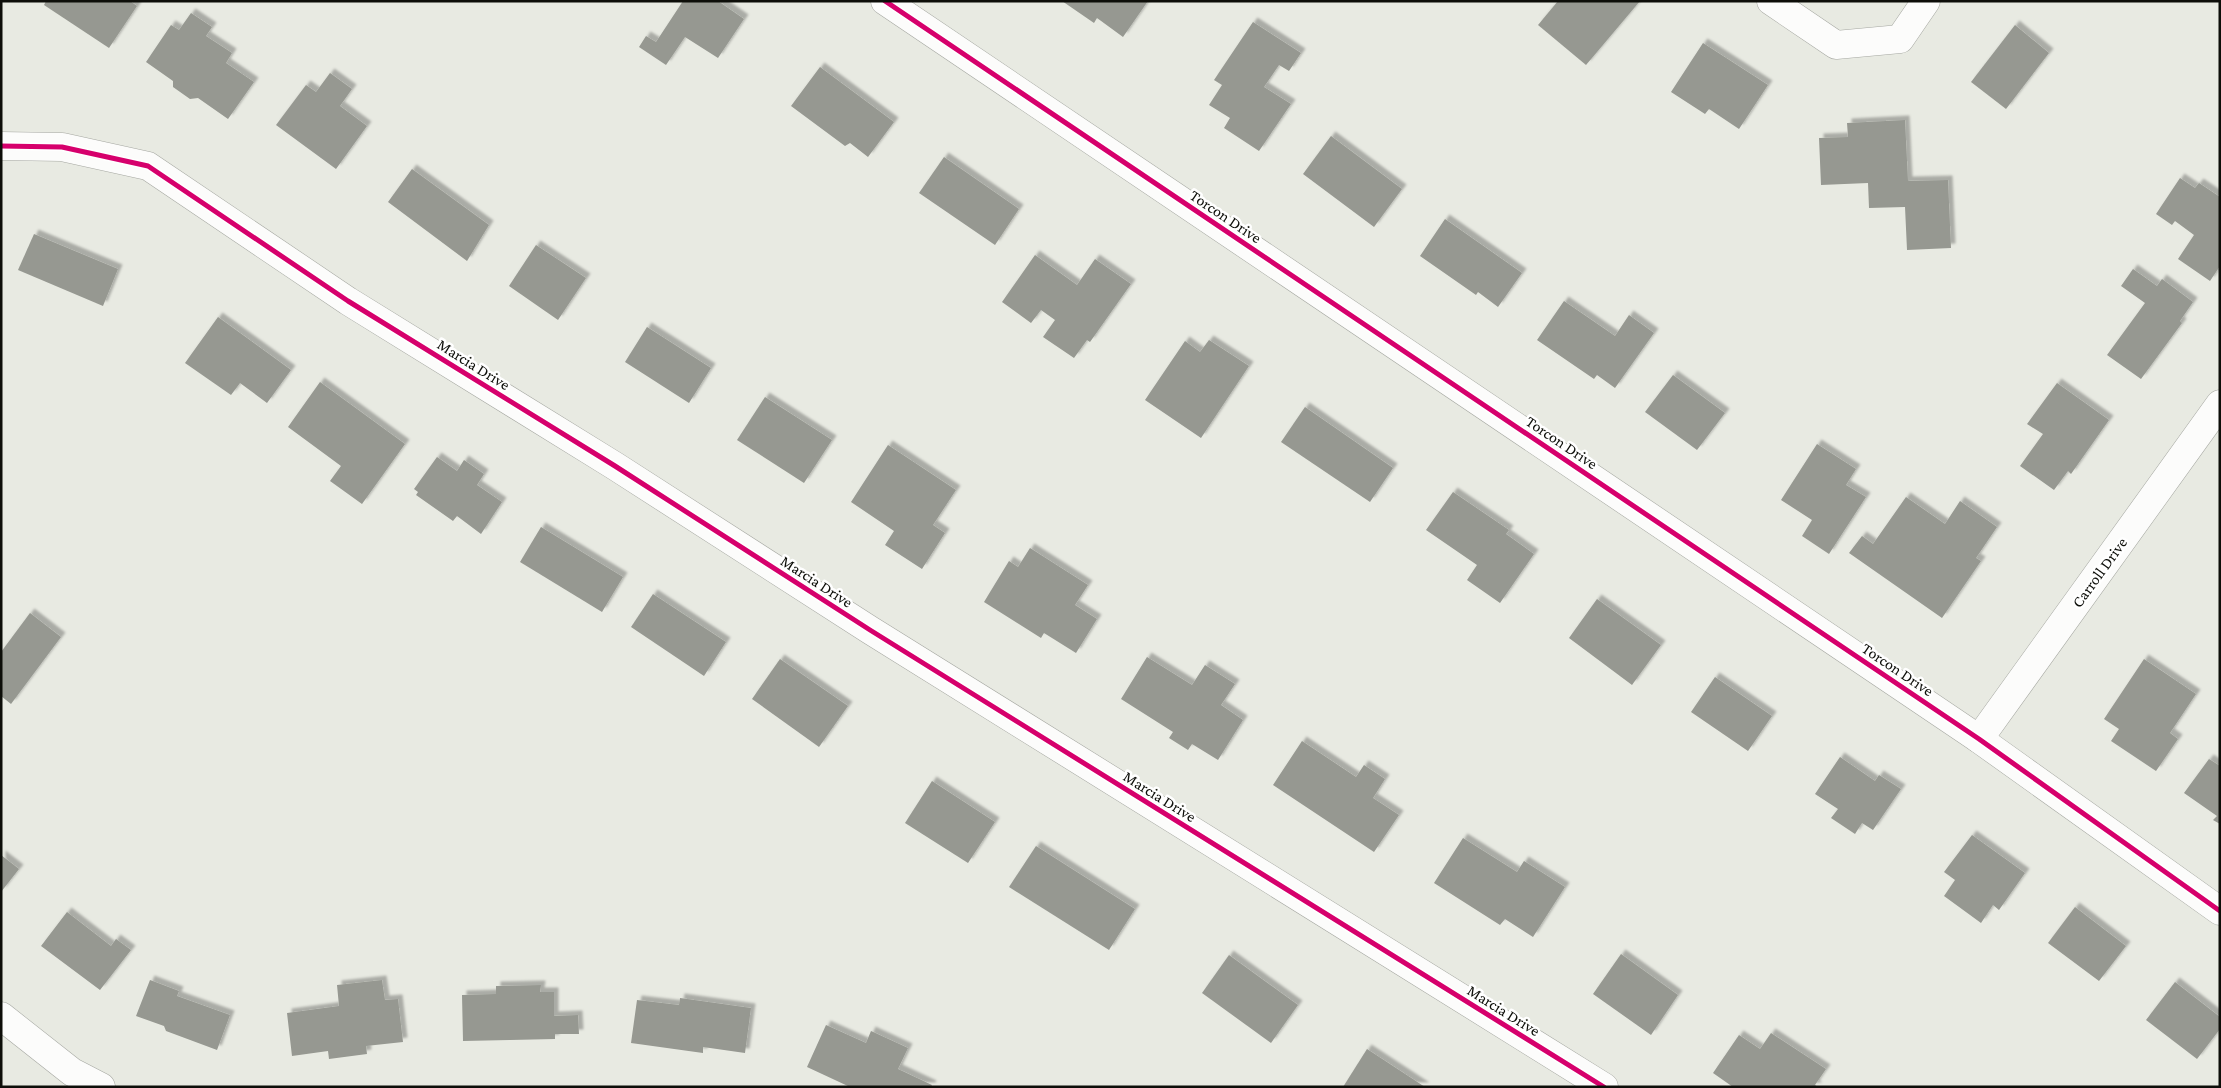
<svg xmlns="http://www.w3.org/2000/svg" width="2221" height="1088" viewBox="0 0 2221 1088" font-family="'Crimson Pro',serif">
<style>
.building{fill:#969891;filter:url(#shadow)}
.lines{fill:none;stroke-linecap:round;stroke-linejoin:round}
.street-casing{stroke:#a5a7a1;stroke-width:29}
.street{stroke:#fcfcfb;stroke-width:28}
.cycleway-casing{stroke:#fff;stroke-width:8}
.cycleway{stroke:#d6006c;stroke-width:5}
.labels{text-anchor:middle;stroke-width:5;stroke-linejoin:round;paint-order:stroke}
.street-label{font-size:16px;fill:#0d0e09;stroke:#fff}
</style>
<defs>
<filter id="shadow"><feDropShadow dx="4.5" dy="-4.5" stdDeviation="1" flood-color="#0004"/></filter>
</defs>
<rect width="100%" height="100%" fill="#e8eae2"/>
<g class="building">
<path d="M46 1H130L137 6 109 48 44 5Z"/>
<path d="M683 1H718L744 19 718 58 685 37 666 65 639 47 646 36 656 42Z"/>
<path d="M1062 1H1148L1123 37 1097 18 1094 23Z"/>
<path d="M1558 1H1640L1586 65 1538 25Z"/>
<path d="M191 13 212 27 206 36 232 53 226 63 254 82 228 119 198 98 190 99 173 87V81L146 62 171 25 179 30Z"/>
<path d="M1253 22 1301 53 1289 71 1279 65 1264 87 1291 104 1259 151 1224 128 1230 118 1209 105 1222 85 1214 80Z"/>
<path d="M2015 25 2049 53 2006 109 1971 82Z"/>
<path d="M1703 43 1768 85 1739 129 1709 109 1705 114 1671 92Z"/>
<path d="M820 67 894 122 868 157 850 143 845 146 791 106Z"/>
<path d="M330 73 352 89 340 106 367 126 336 169 276 125 306 85 316 92Z"/>
<path d="M1905 120 1908 181 1948 180 1951 248 1907 250 1905 207 1869 208 1868 183 1821 185 1819 138 1848 137 1847 123Z"/>
<path d="M1331 136 1402 189 1374 227 1303 174Z"/>
<path d="M944 157 1019 209 995 245 919 193Z"/>
<path d="M412 169 489 225 467 261 388 202Z"/>
<path d="M2180 178 2195 188 2199 183 2220 197V266L2210 281 2178 259 2194 235 2175 221 2172 225 2156 214Z"/>
<path d="M1445 219 1522 273 1498 307 1478 292 1476 295 1420 256Z"/>
<path d="M34 234 118 269 103 306 18 270Z"/>
<path d="M536 245 586 278 558 320 509 286Z"/>
<path d="M1035 255 1077 285 1095 259 1131 284 1090 342 1087 340 1074 358 1043 337 1055 320 1041 310 1031 323 1002 302Z"/>
<path d="M2133 269 2157 286 2162 279 2193 302 2180 321 2182 323 2141 379 2107 355 2145 303 2121 286Z"/>
<path d="M1564 301 1615 336 1629 315 1654 333 1615 388 1597 375 1594 379 1537 340Z"/>
<path d="M218 317 291 370 267 403 240 383 231 395 185 363Z"/>
<path d="M647 327 711 368 689 403 625 362Z"/>
<path d="M1209 340 1249 366 1201 438 1145 400 1185 341 1200 352Z"/>
<path d="M1673 375 1725 413 1697 450 1645 412Z"/>
<path d="M320 382 405 444 362 504 330 481 341 466 288 427Z"/>
<path d="M2057 383 2109 420 2071 474 2068 471 2054 490 2020 466 2043 434 2027 424Z"/>
<path d="M765 397 832 440 804 483 737 440Z"/>
<path d="M1305 407 1393 468 1370 502 1281 442Z"/>
<path d="M1817 444 1856 469 1846 485 1866 497 1829 554 1802 536 1812 520 1781 500Z"/>
<path d="M888 445 956 490 933 525 945 533 922 569 885 545 894 531 851 502Z"/>
<path d="M437 457 457 471 464 460 484 474 477 485 502 502 481 534 457 516 453 521 416 495 418 492 414 489Z"/>
<path d="M1453 492 1509 530 1506 534 1534 554 1500 603 1467 580 1477 565 1426 530Z"/>
<path d="M1906 497 1945 524 1960 501 1997 527 1976 558 1981 561 1942 618 1849 553 1862 536 1873 544Z"/>
<path d="M541 527 623 577 602 612 520 562Z"/>
<path d="M1030 548 1088 585 1075 605 1097 619 1076 653 1044 633 1041 638 984 602 1009 561 1018 567Z"/>
<path d="M653 594 726 642 704 676 631 627Z"/>
<path d="M1597 599 1661 645 1632 685 1569 638Z"/>
<path d="M30 613 61 637 11 704 1 696V652Z"/>
<path d="M1147 657 1192 685 1205 665 1235 684 1221 705 1243 720 1218 760 1192 744 1188 750 1169 738 1173 732 1121 699Z"/>
<path d="M780 659 848 706 819 747 752 699Z"/>
<path d="M2144 659 2196 694 2170 733 2178 739 2156 771 2111 741 2119 729 2104 719Z"/>
<path d="M1715 677 1772 716 1748 751 1691 712Z"/>
<path d="M1302 741 1356 777 1364 765 1385 779 1373 798 1399 815 1374 852 1273 785Z"/>
<path d="M1840 757 1875 781 1879 775 1901 789 1873 830 1862 823 1855 834 1831 818 1838 809 1815 794Z"/>
<path d="M2209 759 2220 766V824L2213 820 2217 816 2184 793Z"/>
<path d="M932 781 995 822 968 863 905 823Z"/>
<path d="M1972 835 2025 873 1999 910 1993 905 1981 923 1944 896 1955 880 1944 872Z"/>
<path d="M1463 838 1517 872 1524 861 1565 887 1533 937 1505 919 1500 925 1434 883Z"/>
<path d="M1036 846 1135 909 1109 950 1009 887Z"/>
<path d="M1 855 19 869 1 892Z"/>
<path d="M2075 907 2126 946 2099 981 2048 943Z"/>
<path d="M67 912 111 946 116 939 131 950 100 990 41 946Z"/>
<path d="M1621 954 1678 995 1651 1035 1593 994Z"/>
<path d="M1229 955 1298 1005 1271 1043 1202 993Z"/>
<path d="M150 980 179 991 177 996 230 1015 217 1050 166 1031 164 1026 136 1016Z"/>
<path d="M382 980 385 1000 398 999 403 1042 366 1046 367 1054 329 1059 328 1051 292 1056 287 1013 339 1006 337 985Z"/>
<path d="M2175 982 2220 1017V1029L2197 1059 2146 1020Z"/>
<path d="M541 985 540 992H554V1016L578 1015 579 1034H555V1039L463 1041 462 995 496 994V986Z"/>
<path d="M680 998 751 1008 745 1053 703 1047V1053L631 1043 637 1000 679 1005Z"/>
<path d="M826 1025 866 1043 871 1031 908 1048 898 1069 932 1085 931 1087H850L807 1067Z"/>
<path d="M1771 1033 1826 1069 1815 1085 1818 1087H1733L1713 1073 1739 1035 1760 1049Z"/>
<path d="M1367 1049 1425 1087H1343Z"/>
</g>
<g class="lines">
<g class="street-casing">
<g id="street">
<path d="M885 1 1979 739 2220 911"/>
<path d="M1771 1 1836 45 1900 39 1926 1"/>
<path d="M1 146 62 147 148 166 348 301 615 466 870 630 1604 1087"/>
<path d="M1979 739 2220 404"/>
<path d="M1 1016 72 1072 101 1087"/>
</g>
</g>
<use href="#street" class="street"/>
<g class="cycleway-casing">
<g id="cycleway">
<path d="M885 1 1979 739 2220 911"/>
<path d="M1 146 62 147 148 166 348 301 615 466 870 630 1604 1087"/>
</g>
</g>
<use href="#cycleway" class="cycleway"/>
</g>
<g class="labels">
<g class="street-label">
<text transform="translate(1226 216) rotate(34)" y="6">Torcon Drive</text>
<text transform="translate(474 364) rotate(32)" y="6">Marcia Drive</text>
<text transform="translate(1562 442) rotate(34)" y="6">Torcon Drive</text>
<text transform="translate(2099 572) rotate(-54)" y="6">Carroll Drive</text>
<text transform="translate(817 581) rotate(33)" y="6">Marcia Drive</text>
<text transform="translate(1898 669) rotate(34)" y="6">Torcon Drive</text>
<text transform="translate(1160 796) rotate(32)" y="6">Marcia Drive</text>
<text transform="translate(1504 1010) rotate(32)" y="6">Marcia Drive</text>
</g>
</g>
<rect width="2221" height="1088" fill="none" stroke="#0d0e09" stroke-width="5"/>
</svg>
